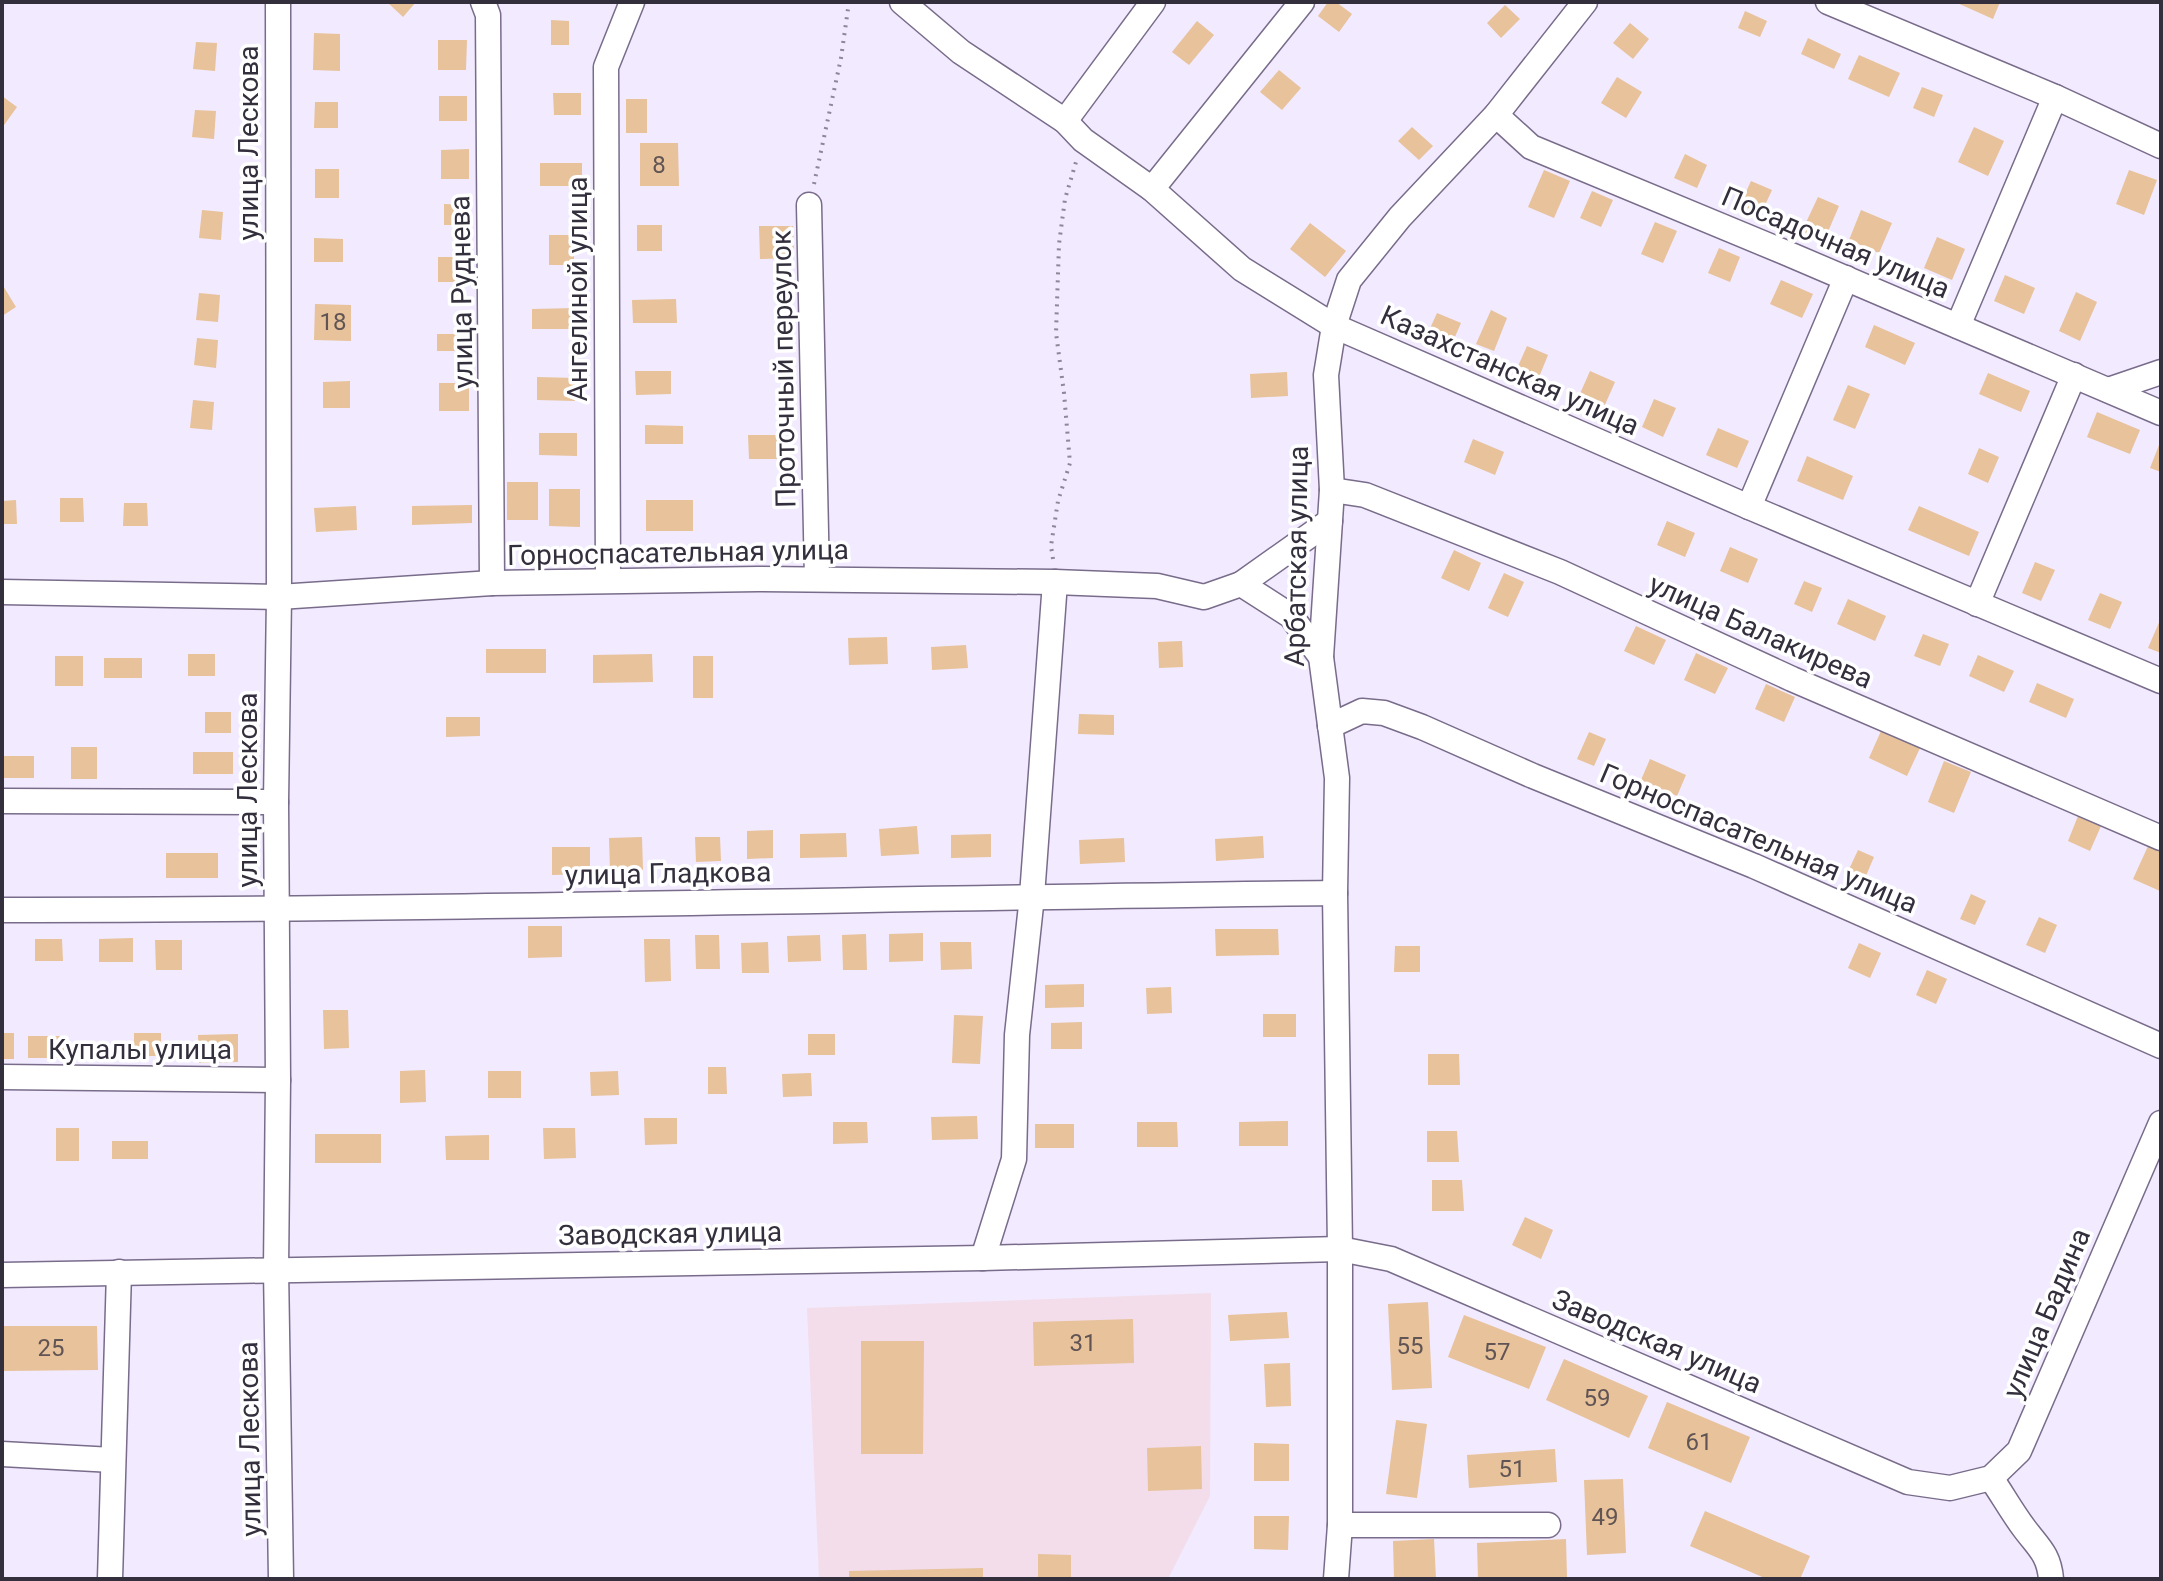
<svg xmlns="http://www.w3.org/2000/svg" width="2163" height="1581" viewBox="0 0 2163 1581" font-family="Roboto,sans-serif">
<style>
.industrial{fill:#f3ddea}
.building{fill:#e7c29a}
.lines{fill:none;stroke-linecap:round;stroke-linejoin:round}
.minor-casing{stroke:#786c8a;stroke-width:27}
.path{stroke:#8d8798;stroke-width:4;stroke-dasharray:2 6;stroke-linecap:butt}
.minor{stroke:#fff;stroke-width:24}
.labels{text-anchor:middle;stroke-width:7;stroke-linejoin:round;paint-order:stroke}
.number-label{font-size:24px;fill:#615454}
.street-label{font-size:28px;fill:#342f3c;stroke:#fff}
</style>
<rect width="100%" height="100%" fill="#f2eaff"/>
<path class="industrial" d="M1211 1293 1210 1496 1168 1579H819L807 1308Z"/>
<g class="building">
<path d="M387 2H416L403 17Z"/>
<path d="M1328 2H1336L1352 14 1339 32 1318 16Z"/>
<path d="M1955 2H2000L1993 19Z"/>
<path d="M1505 5 1520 19 1501 38 1487 23Z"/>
<path d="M1745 11 1767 21 1760 37 1738 28Z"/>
<path d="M551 20 569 21V45H551Z"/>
<path d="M1197 21 1214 35 1189 65 1172 52Z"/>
<path d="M1630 23 1649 39 1633 59 1613 43Z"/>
<path d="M314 33 340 34V71L313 70Z"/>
<path d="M1808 38 1841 54 1834 69 1801 54Z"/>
<path d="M438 40H467L466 70H438Z"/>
<path d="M196 42 217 43 215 71 193 69Z"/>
<path d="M1859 55 1900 73 1889 97 1848 79Z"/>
<path d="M1279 70 1301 88 1282 110 1260 92Z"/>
<path d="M1617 77 1642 92 1626 118 1601 103Z"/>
<path d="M1922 87 1943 95 1934 117 1913 108Z"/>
<path d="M553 93H581V115H554Z"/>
<path d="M2 96 17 107 2 128Z"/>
<rect x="439" y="96" width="28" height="25"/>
<rect x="626" y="99" width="21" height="34"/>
<path d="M315 102H338V128H314Z"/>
<path d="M195 110 216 111 214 139 192 137Z"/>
<path d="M1412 127 1433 146 1419 160 1398 141Z"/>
<path d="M1974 127 2004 141 1988 176 1958 162Z"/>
<path d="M640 143H678L679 186H640Z"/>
<path d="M469 149V179H441V150Z"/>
<path d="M1685 154 1707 165 1697 188 1674 178Z"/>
<rect x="540" y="163" width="42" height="23"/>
<rect x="315" y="169" width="24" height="29"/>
<path d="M1544 170 1570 181 1554 218 1528 207Z"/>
<path d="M2129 170 2157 180 2144 215 2116 204Z"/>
<path d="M1751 181 1772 190 1761 214 1740 205Z"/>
<path d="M1592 191 1613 200 1601 227 1580 218Z"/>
<path d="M1818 197 1839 206 1824 241 1802 231Z"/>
<path d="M444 204 469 205V225H444Z"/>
<path d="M202 210 223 212 221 240 199 238Z"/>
<path d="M1861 210 1892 223 1879 253 1849 240Z"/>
<path d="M1655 222 1677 231 1663 263 1641 254Z"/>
<path d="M1310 223 1346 251 1325 277 1290 249Z"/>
<rect x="637" y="225" width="25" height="26"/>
<path d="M759 226H793L794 258 760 259Z"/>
<rect x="549" y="235" width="25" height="30"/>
<path d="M1937 237 1965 249 1952 280 1924 268Z"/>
<path d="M314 238 343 239V262H314Z"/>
<path d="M1719 248 1740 257 1730 282 1708 273Z"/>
<rect x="438" y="257" width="29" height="25"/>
<path d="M2005 275 2035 288 2024 314 1994 301Z"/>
<path d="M1781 280 1813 294 1802 318 1770 304Z"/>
<path d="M2 284 16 307 2 316Z"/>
<path d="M2076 292 2097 302 2080 341 2059 331Z"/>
<path d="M199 293 220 295 218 322 196 320Z"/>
<path d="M676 299 677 323H633L632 300Z"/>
<path d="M315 304 351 305V341L314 340Z"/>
<path d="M576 308V329H532V309Z"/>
<path d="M1491 310 1507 318 1494 351 1476 344Z"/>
<path d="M1437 313 1461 323 1451 346 1427 335Z"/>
<path d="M1874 325 1915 343 1905 365 1865 347Z"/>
<path d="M437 334H472L471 351H437Z"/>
<path d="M197 338 218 340 216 368 194 365Z"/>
<path d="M1527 346 1548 355 1537 382 1515 373Z"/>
<path d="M635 371H671V394L636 395Z"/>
<path d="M1590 371 1615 382 1604 407 1579 396Z"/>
<path d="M1287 372 1288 396 1251 398 1250 374Z"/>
<path d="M1988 373 2030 391 2021 412 1979 394Z"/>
<path d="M537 377 575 378V401L537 400Z"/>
<path d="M350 381V408H323V382Z"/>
<rect x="439" y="383" width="30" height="28"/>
<path d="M1848 385 1870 394 1855 429 1833 420Z"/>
<path d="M1654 399 1676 408 1663 437 1642 427Z"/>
<path d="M193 400 214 402 212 430 190 428Z"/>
<path d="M2097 412 2140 430 2130 454 2087 437Z"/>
<path d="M645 425 683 426V444H645Z"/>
<path d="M1718 428 1749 441 1737 468 1706 455Z"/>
<path d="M539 433H577V456L539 455Z"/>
<path d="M748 435H784L785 459H749Z"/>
<path d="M1473 439 1504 452 1495 475 1464 462Z"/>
<path d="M2161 440V472L2150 468Z"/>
<path d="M1979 448 1999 457 1988 483 1968 474Z"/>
<path d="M1807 456 1853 476 1843 500 1797 481Z"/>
<rect x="507" y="482" width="31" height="38"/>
<path d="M549 489H580V527L549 526Z"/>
<path d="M60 498H83L84 522H60Z"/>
<path d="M16 500 17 524H2V501Z"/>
<rect x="646" y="500" width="47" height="31"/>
<path d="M124 503H147L148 526H123Z"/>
<path d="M472 505V523L412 525V506Z"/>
<path d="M356 506 357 530 316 532 314 508Z"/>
<path d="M1919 506 1979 532 1969 556 1908 530Z"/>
<path d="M1667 521 1695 533 1685 557 1657 545Z"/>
<path d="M1730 547 1758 559 1748 583 1720 571Z"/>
<path d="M1454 550 1481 563 1469 591 1441 578Z"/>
<path d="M2035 562 2055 570 2041 601 2022 593Z"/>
<path d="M1504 573 1524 582 1508 617 1488 608Z"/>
<path d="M1804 581 1822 588 1812 612 1794 604Z"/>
<path d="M2100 593 2122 602 2110 629 2088 620Z"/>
<path d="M1848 599 1886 616 1875 641 1837 624Z"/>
<path d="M2161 618V653L2148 648Z"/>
<path d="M1636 626 1666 640 1654 665 1624 651Z"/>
<path d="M1923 634 1949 644 1940 666 1914 656Z"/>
<path d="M887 637 888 664 849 665 848 638Z"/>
<path d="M1182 641 1183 667 1159 668 1158 642Z"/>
<path d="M966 645 968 668 932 670 931 647Z"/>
<rect x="486" y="649" width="60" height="24"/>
<path d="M1696 653 1728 668 1715 694 1684 680Z"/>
<rect x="188" y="654" width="27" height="22"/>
<path d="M652 654 653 682 593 683V655Z"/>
<path d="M1978 655 2014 671 2004 692 1969 676Z"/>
<rect x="55" y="656" width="28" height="30"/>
<rect x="693" y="656" width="20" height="42"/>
<rect x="104" y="658" width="38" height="20"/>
<path d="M2037 683 2074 699 2066 718 2029 702Z"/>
<path d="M1766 684 1795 697 1784 722 1755 709Z"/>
<rect x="205" y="712" width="26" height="21"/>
<path d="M1079 714 1114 715V735L1078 734Z"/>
<path d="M446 717H480V736L446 737Z"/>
<path d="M1881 731 1920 748 1907 776 1869 758Z"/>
<path d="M1589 732 1606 739 1594 766 1577 759Z"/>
<rect x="71" y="747" width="26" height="32"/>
<rect x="193" y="752" width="40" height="22"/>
<rect x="3" y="756" width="31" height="22"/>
<path d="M1650 759 1686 775 1677 796 1641 780Z"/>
<path d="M1944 761 1971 772 1954 813 1928 802Z"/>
<path d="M2078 816 2101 826 2090 851 2068 841Z"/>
<path d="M917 826 919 854 881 856 879 829Z"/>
<path d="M773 830V858L747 859V831Z"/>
<path d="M846 833 847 857 800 858V834Z"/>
<path d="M991 834V857L951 858V835Z"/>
<path d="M1263 836 1264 858 1216 861 1215 839Z"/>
<path d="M642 837 643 870 610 871 609 838Z"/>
<path d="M695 837H720L721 861 696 862Z"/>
<path d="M1124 838 1125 862 1080 864 1079 840Z"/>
<path d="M2149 844 2161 849 2160 891 2133 879Z"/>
<path d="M552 847H590V874L552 875Z"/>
<path d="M1858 850 1874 857 1862 885 1845 878Z"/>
<rect x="166" y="853" width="52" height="25"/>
<path d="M1971 894 1986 901 1975 925 1960 919Z"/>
<path d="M2039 917 2057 925 2045 953 2026 945Z"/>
<path d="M528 926H562V957L528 958Z"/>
<path d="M1215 929H1278L1279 955 1216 956Z"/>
<path d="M923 933V961L889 962V934Z"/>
<path d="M866 934 867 970H843L842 935Z"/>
<path d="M695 935H719L720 969H696Z"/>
<path d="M820 935 821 961 788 962 787 936Z"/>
<path d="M133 938V962H99V939Z"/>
<path d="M35 939H62L63 961H35Z"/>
<path d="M644 939H670L671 981 645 982Z"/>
<path d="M155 940H182V970H156Z"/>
<path d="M768 942 769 973H742L741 943Z"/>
<path d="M940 942H971L972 969 941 970Z"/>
<path d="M1859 943 1881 953 1870 978 1848 968Z"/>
<path d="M1395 946H1420V972H1394Z"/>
<path d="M1927 970 1947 979 1936 1004 1916 995Z"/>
<path d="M1084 984V1007L1045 1008V985Z"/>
<path d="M1171 987 1172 1013 1147 1014 1146 988Z"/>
<path d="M323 1010H348L349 1048 324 1049Z"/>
<rect x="1263" y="1014" width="33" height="23"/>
<path d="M954 1015 983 1016 980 1064 952 1063Z"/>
<path d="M1082 1022V1049H1051V1023Z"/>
<rect x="2" y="1033" width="12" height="26"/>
<rect x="134" y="1033" width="27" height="23"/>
<path d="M238 1034V1062L199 1063 198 1035Z"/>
<rect x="808" y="1034" width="27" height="21"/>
<rect x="28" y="1036" width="36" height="22"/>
<path d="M1428 1054H1459L1460 1085H1428Z"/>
<path d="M708 1067H726L727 1094H708Z"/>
<path d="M425 1070 426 1102 400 1103V1071Z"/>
<rect x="488" y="1071" width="33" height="27"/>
<path d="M618 1071 619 1095 591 1096 590 1072Z"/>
<path d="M811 1073 812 1096 783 1097 782 1074Z"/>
<path d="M977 1116 978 1139 932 1140 931 1117Z"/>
<path d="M644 1118H677V1144L645 1145Z"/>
<path d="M1288 1121V1146H1239V1122Z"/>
<path d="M833 1122H867L868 1143 833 1144Z"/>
<path d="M1137 1122H1177L1178 1147H1137Z"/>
<rect x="1035" y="1124" width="39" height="24"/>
<rect x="56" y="1128" width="23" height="33"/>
<path d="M543 1128H575L576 1158 544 1159Z"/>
<path d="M1427 1131H1457L1459 1162H1427Z"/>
<rect x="315" y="1134" width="66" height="29"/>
<path d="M489 1135V1160H446L445 1136Z"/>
<rect x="112" y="1141" width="36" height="18"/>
<path d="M1432 1180H1462L1464 1211H1432Z"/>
<path d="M1525 1217 1553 1230 1541 1259 1512 1245Z"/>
<path d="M1428 1302 1432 1388 1392 1390 1388 1304Z"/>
<path d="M1287 1312 1289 1338 1230 1341 1228 1315Z"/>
<path d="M1464 1315 1546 1347 1529 1389 1448 1357Z"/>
<path d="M1133 1319 1134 1363 1034 1366 1033 1322Z"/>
<path d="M4 1326H97L98 1370 4 1371Z"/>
<path d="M861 1341H924L923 1454H861Z"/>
<path d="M1564 1359 1648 1396 1629 1438 1546 1400Z"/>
<path d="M1290 1363 1291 1406 1266 1407 1264 1364Z"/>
<path d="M1667 1402 1750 1437 1731 1483 1648 1448Z"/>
<path d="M1396 1420 1427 1424 1417 1498 1386 1494Z"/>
<path d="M1254 1443 1289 1444V1481H1254Z"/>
<path d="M1201 1446 1202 1489 1148 1491 1147 1448Z"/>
<path d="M1555 1449 1557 1482 1469 1488 1467 1455Z"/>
<path d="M1623 1479 1626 1553 1587 1555 1584 1480Z"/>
<path d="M1705 1511 1810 1556 1800 1579H1767L1690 1546Z"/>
<path d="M1254 1516H1289L1288 1550 1254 1549Z"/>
<path d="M1434 1539 1436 1579H1394L1393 1541Z"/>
<path d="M1566 1539 1567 1577 1478 1579 1477 1543Z"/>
<path d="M1038 1554 1071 1555V1579H1038Z"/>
<path d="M983 1568V1579H849V1571Z"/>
</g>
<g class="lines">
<g class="minor-casing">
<g id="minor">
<path d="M278 2 279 597 276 802 278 1080 276 1269 281 1579"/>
<path d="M483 2 488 15 492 583"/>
<path d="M902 2 961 52 1065 121 1083 140 1152 189 1242 269 1334 326 1749 507 2161 681"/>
<path d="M1828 2 2055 97 2161 146"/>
<path d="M1496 115 1531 147 1784 252 2161 413"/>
<path d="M1065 121 1153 2"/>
<path d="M1152 189 1302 2"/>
<path d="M809 205 817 579"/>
<path d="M1958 326 2055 97"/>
<path d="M2108 390 2161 372"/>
<path d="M1332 490 1365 495 1560 572 1792 679 2161 838"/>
<path d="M1749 507 1846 278"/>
<path d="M608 580 606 67 632 2"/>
<path d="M1241 584 1330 521"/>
<path d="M2 592 279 597 492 583 758 579 1055 582 1157 586 1204 597 1241 584 1291 616 1321 657"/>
<path d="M1977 604 2074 375"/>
<path d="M1330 726 1362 711 1384 713 1422 727 1533 776 1754 866 2161 1046"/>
<path d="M2 801 276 802"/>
<path d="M2 910C446 910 891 898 1335 893"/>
<path d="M2 1077 278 1080"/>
<path d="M983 1258 1014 1159 1017 1035 1032 896 1055 582"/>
<path d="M2 1275 983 1258 1340 1249 1391 1259 1908 1482 1950 1488 1991 1478 2019 1451 2161 1123"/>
<path d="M2 1454 113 1460"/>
<path d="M1991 1478C2002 1494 2012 1512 2024 1528 2038 1547 2049 1554 2051 1579"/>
<path d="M1340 1525H1548"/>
<path d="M110 1579 119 1272"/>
<path d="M1336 1579 1340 1525V1249L1335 893 1337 778 1321 657 1332 490 1326 375 1334 326 1349 280 1400 217 1496 115 1585 2"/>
</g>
</g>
<g class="path">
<path d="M814 184 841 58 849 2"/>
<path d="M1053 559 1051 546 1058 501 1070 463 1064 393 1056 333 1059 244 1065 199 1076 162"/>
</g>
<use href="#minor" class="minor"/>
</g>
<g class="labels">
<g class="number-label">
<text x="659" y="173">8</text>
<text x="333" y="330">18</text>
<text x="1083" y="1351">31</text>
<text x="1410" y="1354">55</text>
<text x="51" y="1356">25</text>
<text x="1497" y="1360">57</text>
<text x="1597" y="1406">59</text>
<text x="1699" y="1450">61</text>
<text x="1512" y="1477">51</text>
<text x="1605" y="1525">49</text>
</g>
<g class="street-label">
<text transform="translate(248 143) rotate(-90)" y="10">улица Лескова</text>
<text transform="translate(1836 242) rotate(23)" y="10">Посадочная улица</text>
<text transform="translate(577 289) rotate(-90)" y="10">Ангелиной улица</text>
<text transform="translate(461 292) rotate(-91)" y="10">улица Руднева</text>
<text transform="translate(783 369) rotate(-91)" y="10">Проточный переулок</text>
<text transform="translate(1510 370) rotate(24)" y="10">Казахстанская улица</text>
<text transform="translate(678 552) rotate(-1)" y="10">Горноспасательная улица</text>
<text transform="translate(1296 556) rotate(-89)" y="10">Арбатская улица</text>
<text transform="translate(1761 631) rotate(24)" y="10">улица Балакирева</text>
<text transform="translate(247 790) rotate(-90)" y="10">улица Лескова</text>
<text transform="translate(1759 838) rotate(23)" y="10">Горноспасательная улица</text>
<text transform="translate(668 873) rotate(-1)" y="10">улица Гладкова</text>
<text x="140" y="1059">Купалы улица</text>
<text transform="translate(670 1233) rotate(-1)" y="10">Заводская улица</text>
<text transform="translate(2046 1313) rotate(-67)" y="10">улица Бадина</text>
<text transform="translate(1657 1341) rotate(23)" y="10">Заводская улица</text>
<text transform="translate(249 1439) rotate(-91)" y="10">улица Лескова</text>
</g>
</g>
<rect width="2163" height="1581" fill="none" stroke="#342f3c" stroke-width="8"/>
</svg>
